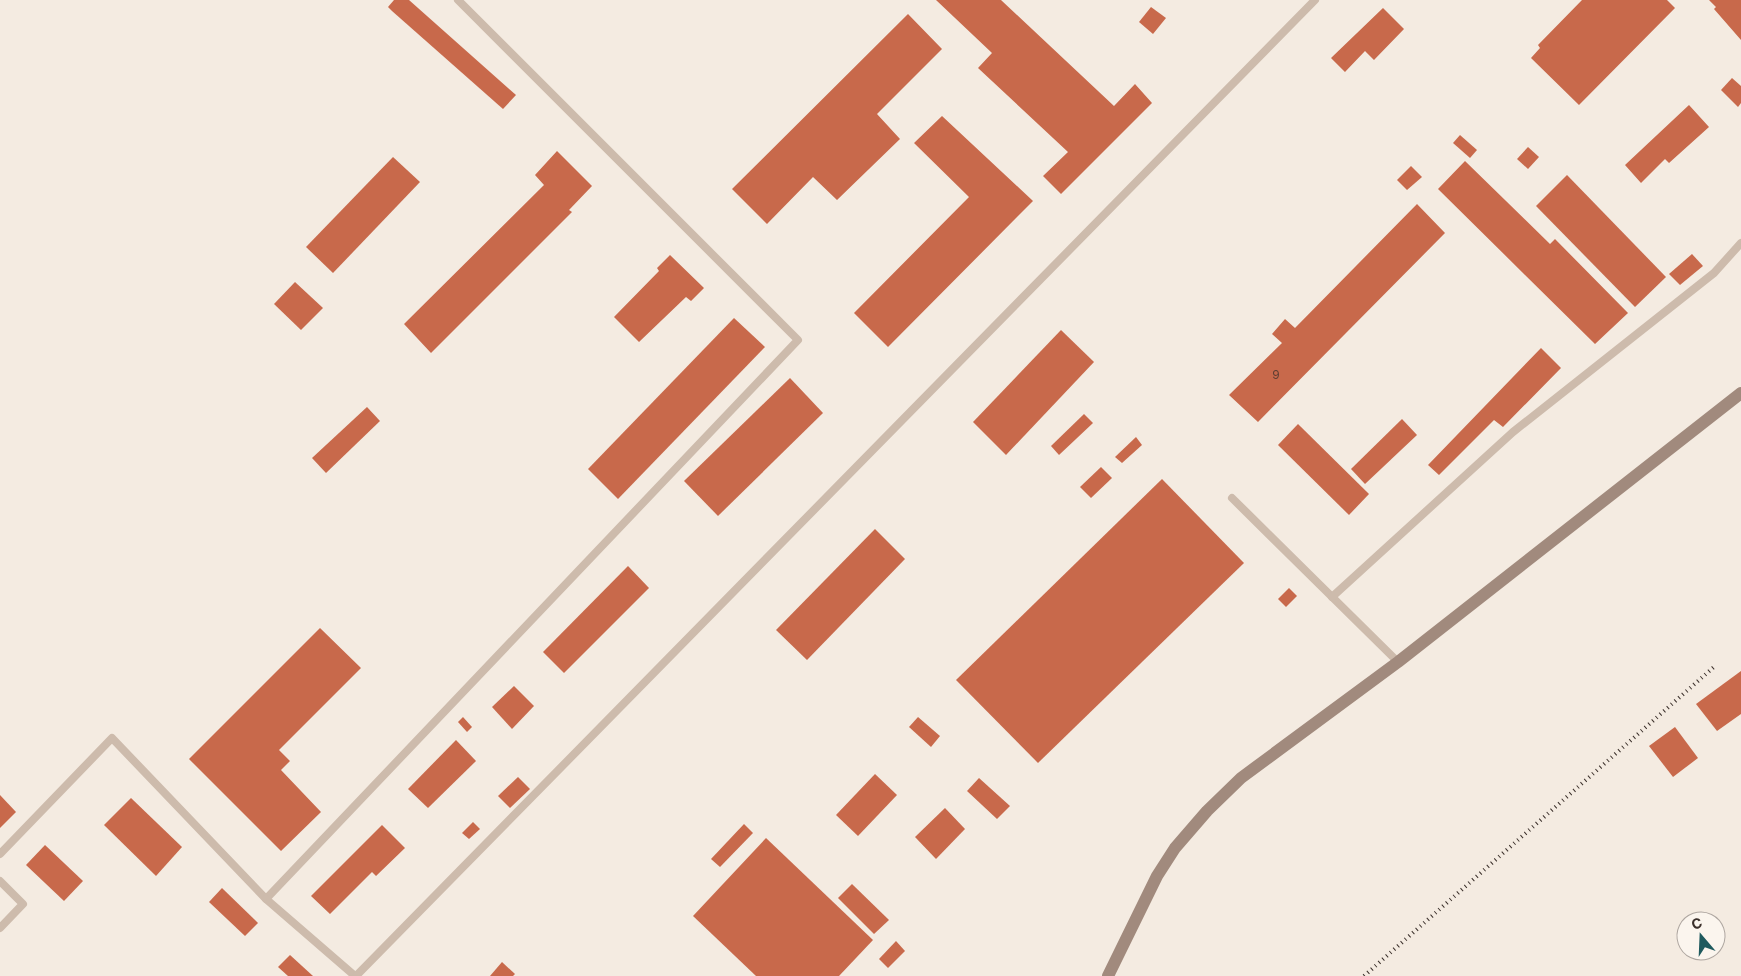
<svg xmlns="http://www.w3.org/2000/svg" width="1741" height="976" viewBox="0 0 1741 976" font-family="Inter,sans-serif">
<style>
.building{fill:#c8694b}
.lines{fill:none;stroke-linecap:round;stroke-linejoin:round}
.lane{stroke:#cdbbac;stroke-width:8}
.secondary{stroke:#a18a7d;stroke-width:12}
.rail{stroke:#3b302b;stroke-width:4;stroke-dasharray:1 4;stroke-linecap:butt}
.labels{text-anchor:middle;stroke-width:4;stroke-linejoin:round;paint-order:stroke}
.number-label{font-size:12px;fill:#5e3e33}
</style>
<rect width="100%" height="100%" fill="#f4ebe1"/>
<g class="building">
<path d="M394 0H409L516 95 503 109 392 11 388 7Z"/>
<path d="M936 0H1001L1114 106 1135 84 1152 103 1061 194 1043 176 1068 152 978 68 992 53Z"/>
<path d="M1582 0H1667L1675 8 1579 105 1531 58 1540 48 1538 45Z"/>
<path d="M1709 0H1741V40L1714 9 1716 7Z"/>
<path d="M1151 7 1166 18 1153 34 1139 22Z"/>
<path d="M1383 8 1404 29 1374 60 1365 51 1345 72 1331 58Z"/>
<path d="M908 14 942 49 877 114 900 139 837 200 813 177 767 224 732 189Z"/>
<path d="M1732 78 1741 86V103L1738 107 1721 90Z"/>
<path d="M1689 105 1709 127 1669 163 1665 159 1641 183 1625 165Z"/>
<path d="M942 116 1033 201 888 347 854 313 969 197 914 143Z"/>
<path d="M1460 135 1477 150 1470 158 1453 143Z"/>
<path d="M1528 147 1539 157 1528 169 1517 159Z"/>
<path d="M557 151 592 186 569 210 572 212 431 353 404 324 544 185 535 175Z"/>
<path d="M393 157 420 182 333 273 306 247Z"/>
<path d="M1465 161 1550 244 1555 239 1628 313 1595 344 1438 189Z"/>
<path d="M1411 166 1422 177 1407 190 1397 180Z"/>
<path d="M1567 175 1666 277 1635 307 1536 206Z"/>
<path d="M1417 204 1445 233 1258 422 1229 395 1282 343 1272 334 1285 319 1295 328Z"/>
<path d="M1692 254 1703 266 1680 285 1669 274Z"/>
<path d="M670 255 704 288 691 301 686 297 639 342 614 317 659 271 657 268Z"/>
<path d="M295 282 323 308 301 330 274 304Z"/>
<path d="M734 318 765 347 618 499 588 469Z"/>
<path d="M1061 330 1094 362 1006 455 973 422Z"/>
<path d="M1541 348 1561 368 1503 427 1494 420 1439 475 1428 465Z"/>
<path d="M790 378 823 413 718 516 684 481Z"/>
<path d="M367 407 380 421 326 473 312 458Z"/>
<path d="M1084 414 1093 423 1059 455 1051 446Z"/>
<path d="M1402 419 1417 435 1365 484 1351 469Z"/>
<path d="M1298 424 1369 494 1349 515 1278 445Z"/>
<path d="M1136 437 1142 445 1122 463 1115 457Z"/>
<path d="M1101 467 1112 478 1091 498 1080 487Z"/>
<path d="M1162 479 1244 563 1038 763 956 680Z"/>
<path d="M875 529 905 559 807 660 776 630Z"/>
<path d="M628 566 649 588 564 673 543 652Z"/>
<path d="M1289 588 1297 596 1286 607 1278 599Z"/>
<path d="M320 628 361 668 279 750 290 761 281 770 321 812 281 851 189 759Z"/>
<path d="M1741 671V714L1717 731 1696 704Z"/>
<path d="M514 686 534 706 512 729 492 707Z"/>
<path d="M463 717 472 727 467 732 458 722Z"/>
<path d="M918 717 940 736 931 747 909 727Z"/>
<path d="M1675 727 1698 758 1673 777 1649 746Z"/>
<path d="M456 740 476 761 428 808 408 789Z"/>
<path d="M875 774 897 795 858 836 836 815Z"/>
<path d="M518 777 530 789 510 808 498 796Z"/>
<path d="M979 778 1010 806 997 819 967 791Z"/>
<path d="M0 795 16 812 0 828Z"/>
<path d="M131 798 182 847 156 876 104 825Z"/>
<path d="M945 808 965 829 936 859 915 837Z"/>
<path d="M473 822 480 829 469 839 462 833Z"/>
<path d="M744 824 753 833 720 867 711 859Z"/>
<path d="M382 825 405 848 376 876 372 872 330 914 311 896Z"/>
<path d="M766 838 873 940 839 976H756L693 916Z"/>
<path d="M45 845 83 881 64 901 26 865Z"/>
<path d="M852 884 889 920 874 934 838 898Z"/>
<path d="M222 888 258 923 245 936 209 902Z"/>
<path d="M896 941 905 951 888 968 879 959Z"/>
<path d="M290 955 313 976H288L278 967Z"/>
<path d="M502 962 515 974 513 976H490Z"/>
</g>
<g class="lines">
<g class="lane">
<path d="M1232 498 1398 662"/>
<path d="M1332 597 1513 432 1714 273 1741 243"/>
<path d="M0 854 112 738 266 899 798 340 458 0"/>
<path d="M0 881 23 904 0 928"/>
<path d="M266 899 355 976"/>
<path d="M356 976 1315 0"/>
</g>
<path class="secondary" d="M1108 976 1157 876 1175 848 1207 811 1241 778 1398 662 1741 393"/>
<path class="rail" d="M1364 976 1715 666"/>
</g>
<g class="labels">
<g class="number-label">
<text x="1276" y="379">9</text>
</g>
</g>
<g transform="translate(1701 936) rotate(341)"><circle r="24" fill="#fbf5ee" stroke="#aea6a0"/>
<path d="M0-4L9 19L0 12L-9 19Z" fill="#1f5a5e"/>
<text y="-8" font-size="14" font-weight="bold" text-anchor="middle" fill="#3b302b">С</text>
</g>
</svg>
